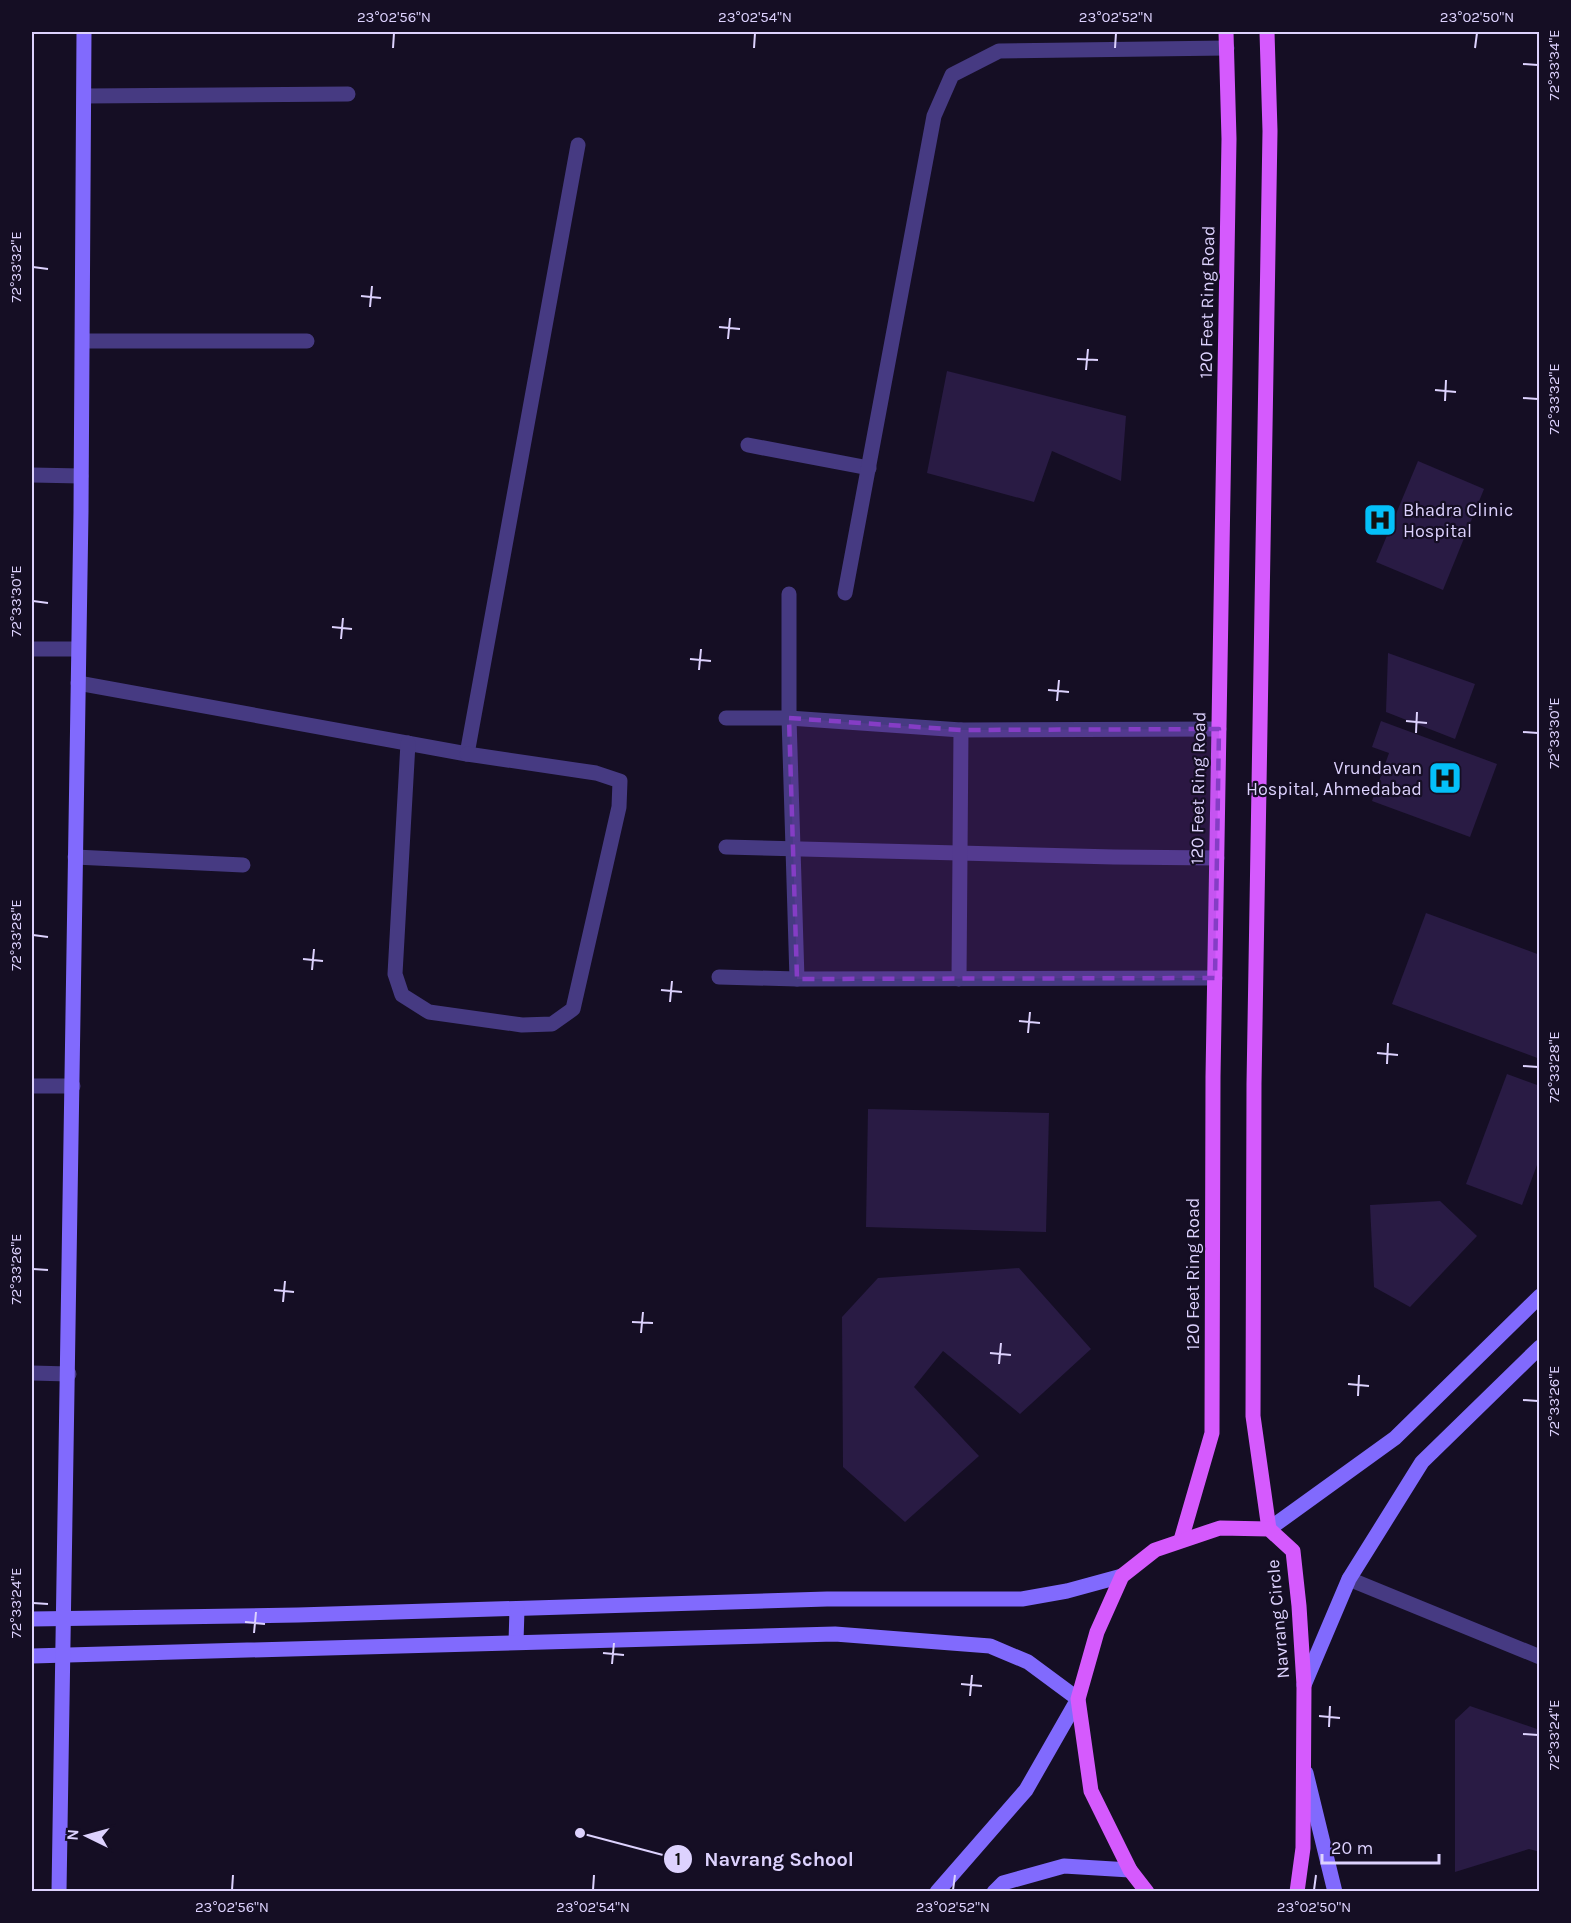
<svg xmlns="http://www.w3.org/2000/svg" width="1571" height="1923" viewBox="0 0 1571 1923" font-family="Karla,sans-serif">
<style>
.building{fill:#291b44}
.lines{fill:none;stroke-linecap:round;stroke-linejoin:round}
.street{stroke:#463a82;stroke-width:15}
.secondary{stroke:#816afd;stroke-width:15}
.primary{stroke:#d55afd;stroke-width:15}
.marked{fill:#853dc5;fill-opacity:0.2;stroke:#853dc5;stroke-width:4.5;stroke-dasharray:12 8;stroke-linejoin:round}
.ticks{fill:none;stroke:#ddd2fe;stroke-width:2}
.labels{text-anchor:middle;stroke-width:4.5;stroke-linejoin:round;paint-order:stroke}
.street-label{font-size:18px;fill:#ddd2fe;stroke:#150e24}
.poi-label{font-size:18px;fill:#ddd2fe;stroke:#150e24;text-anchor:start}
.leader{fill:none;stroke:#ddd2fe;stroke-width:2}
.callout-dot{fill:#ddd2fe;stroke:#150e24;stroke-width:2}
.mark-label{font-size:18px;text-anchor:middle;font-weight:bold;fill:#111}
.callout-label{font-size:20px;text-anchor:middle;font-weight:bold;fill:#ddd2fe;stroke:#150e24;stroke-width:4.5;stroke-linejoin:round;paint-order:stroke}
.neatline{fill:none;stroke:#ddd2fe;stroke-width:2}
.ticks-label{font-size:15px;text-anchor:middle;fill:#ddd2fe}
</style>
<rect width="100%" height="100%" fill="#150e24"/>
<g class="building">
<path d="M947 371 1126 416 1121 481 1052 451 1034 502 927 473Z"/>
<path d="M1418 461 1484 489 1443 590 1376 562Z"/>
<path d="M1388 653 1475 684 1455 739 1386 712Z"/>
<path d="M1381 721 1497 764 1470 837 1372 801 1389 753 1372 747Z"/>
<path d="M1426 913 1540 955V1059L1392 1004Z"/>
<path d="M1507 1074 1540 1086V1157L1522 1205 1466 1184Z"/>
<path d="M868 1109 1049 1113 1046 1232 866 1227Z"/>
<path d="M1440 1201 1477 1236 1410 1307 1374 1287 1370 1205Z"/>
<path d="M1019 1268 1091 1349 1020 1414 943 1351 914 1387 979 1456 905 1522 843 1467 842 1317 878 1278Z"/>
<path d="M1470 1706 1540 1730V1852L1529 1849 1455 1872V1720Z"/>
</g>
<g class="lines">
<g class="street">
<path d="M85 96 348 94"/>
<path d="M83 341H307"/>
<path d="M748 445 869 468"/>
<path d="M32 475 81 476"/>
<path d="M845 593 934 116 952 75 999 51 1227 48"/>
<path d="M789 594V718L797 979 1215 978"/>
<path d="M32 649H78"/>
<path d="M78 683 467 754 578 145"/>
<path d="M726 718H789L961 730 1219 729"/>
<path d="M408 743 395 974 402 995 429 1012 522 1025 552 1024 573 1009 619 807 620 781 596 773 467 754"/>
<path d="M726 847 1114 857 1217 858"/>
<path d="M75 857 243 865"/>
<path d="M719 977 797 979"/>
<path d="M959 979 961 730"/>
<path d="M32 1086H73"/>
<path d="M32 1373 69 1374"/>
<path d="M1349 1579 1540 1657"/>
</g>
<g class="secondary">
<path d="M1269 1529 1395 1438 1540 1296"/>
<path d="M32 1619 298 1615 827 1599H1022L1067 1591 1122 1576"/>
<path d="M516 1642 517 1609"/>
<path d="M32 1656 835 1634 990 1646 1028 1662 1078 1699 1026 1790 937 1892"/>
<path d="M1304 1685 1349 1579 1422 1462 1540 1347"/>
<path d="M1306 1773 1335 1892"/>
<path d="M59 1892 81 512 84 32"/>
<path d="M994 1892 1003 1883 1064 1866 1130 1870"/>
</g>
<g class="primary">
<path d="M1267 32 1270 131 1254 1084 1253 1416 1269 1529"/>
<path d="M1181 1540 1212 1433 1213 1077 1229 139 1226 32"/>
<path d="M1147 1892 1130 1870 1091 1791 1078 1699 1097 1632 1122 1576 1155 1550 1220 1528 1269 1529 1293 1551 1299 1606 1304 1685 1303 1848 1297 1892"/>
</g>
</g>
<path class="marked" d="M789 718 961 730 1219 729 1215 978 797 979Z"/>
<path class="ticks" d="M393 48 394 33M754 48 755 33M1115 48 1116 33M1475 48 1477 33M1523 64 1538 65M33 267 48 269M361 296 381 298M370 307 372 286M719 327 740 329M728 339 730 318M1077 359 1098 360M1086 370 1088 349M1435 390 1456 392M1523 398 1538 399M1445 401 1446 380M33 601 48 603M332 627 352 629M341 639 343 618M690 659 711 661M699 670 701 649M1048 690 1069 692M1057 701 1059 680M1406 721 1427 723M1523 732 1538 733M1416 733 1417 712M33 935 48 937M303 959 323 961M312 970 314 949M661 990 682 992M670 1002 672 981M1019 1021 1040 1023M1028 1033 1030 1012M1377 1053 1398 1055M1387 1064 1388 1043M1523 1066 1538 1067M33 1269 48 1270M274 1290 294 1292M283 1302 285 1281M632 1322 653 1323M641 1333 643 1312M990 1353 1011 1355M999 1364 1001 1343M1348 1384 1369 1386M1358 1396 1359 1375M1523 1400 1538 1401M33 1603 48 1604M245 1622 265 1624M254 1633 256 1612M603 1653 624 1655M612 1664 614 1643M961 1684 982 1686M970 1696 972 1675M1319 1716 1340 1718M1329 1727 1330 1706M1523 1734 1538 1735M232 1890 233 1875M593 1890 594 1875M953 1890 955 1875M1314 1890 1316 1875"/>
<defs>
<g id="hospital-square" transform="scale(1.725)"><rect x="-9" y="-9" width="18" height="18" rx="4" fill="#04c0f9" stroke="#150e24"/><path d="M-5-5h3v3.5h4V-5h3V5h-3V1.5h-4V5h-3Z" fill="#111"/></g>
</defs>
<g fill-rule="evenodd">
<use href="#hospital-square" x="1380" y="520"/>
<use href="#hospital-square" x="1445" y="778"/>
</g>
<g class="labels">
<g class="street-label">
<text transform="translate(1207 302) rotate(-89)" y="6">120 Feet Ring Road</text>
<text transform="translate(1198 788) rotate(-89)" y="6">120 Feet Ring Road</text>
<text transform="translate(1193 1274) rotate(-90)" y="6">120 Feet Ring Road</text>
<text transform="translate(1278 1619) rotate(-95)" y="6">Navrang Circle</text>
</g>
<g class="poi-label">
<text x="1403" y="516">Bhadra Clinic<tspan x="1403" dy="21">Hospital</tspan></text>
<text x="1422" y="774" text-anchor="end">Vrundavan<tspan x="1422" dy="21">Hospital, Ahmedabad</tspan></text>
</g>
</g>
<path class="leader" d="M580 1833L678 1859"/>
<g class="callout-dot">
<circle cx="580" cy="1833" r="6"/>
<circle cx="678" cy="1859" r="15"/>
</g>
<g class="mark-label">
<text x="678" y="1865">1</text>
</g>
<g class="callout-label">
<text x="779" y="1866">Navrang School</text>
</g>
<rect width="1571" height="1923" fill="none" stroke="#150e24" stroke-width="66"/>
<g transform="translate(87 1836) rotate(275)" stroke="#150e24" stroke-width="4.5" paint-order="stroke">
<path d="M0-4.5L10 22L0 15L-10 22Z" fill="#ddd2fe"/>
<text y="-9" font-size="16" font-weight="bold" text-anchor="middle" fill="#ddd2fe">N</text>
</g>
<path d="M1322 1854v9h117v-9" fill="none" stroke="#ddd2fe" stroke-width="3"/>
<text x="1331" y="1854" font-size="18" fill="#ddd2fe" stroke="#150e24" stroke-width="4.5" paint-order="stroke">20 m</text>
<rect x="33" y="33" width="1505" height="1857" class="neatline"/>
<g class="ticks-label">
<text x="394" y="22">23°02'56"N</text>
<text x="755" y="22">23°02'54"N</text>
<text x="1116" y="22">23°02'52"N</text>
<text x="1477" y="22">23°02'50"N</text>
<text transform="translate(1554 65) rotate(-90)" y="5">72°33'34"E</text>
<text transform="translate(16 267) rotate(-90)" y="5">72°33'32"E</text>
<text transform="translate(1554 399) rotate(-90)" y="5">72°33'32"E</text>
<text transform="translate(16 601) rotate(-90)" y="5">72°33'30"E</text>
<text transform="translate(1554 733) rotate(-90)" y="5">72°33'30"E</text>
<text transform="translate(16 935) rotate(-90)" y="5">72°33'28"E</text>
<text transform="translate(1554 1067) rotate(-90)" y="5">72°33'28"E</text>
<text transform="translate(16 1269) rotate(-90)" y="5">72°33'26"E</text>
<text transform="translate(1554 1401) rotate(-90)" y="5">72°33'26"E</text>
<text transform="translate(16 1603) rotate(-90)" y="5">72°33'24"E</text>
<text transform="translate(1554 1735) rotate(-90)" y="5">72°33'24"E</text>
<text x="232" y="1912">23°02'56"N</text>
<text x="593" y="1912">23°02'54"N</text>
<text x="953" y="1912">23°02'52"N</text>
<text x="1314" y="1912">23°02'50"N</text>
</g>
</svg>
